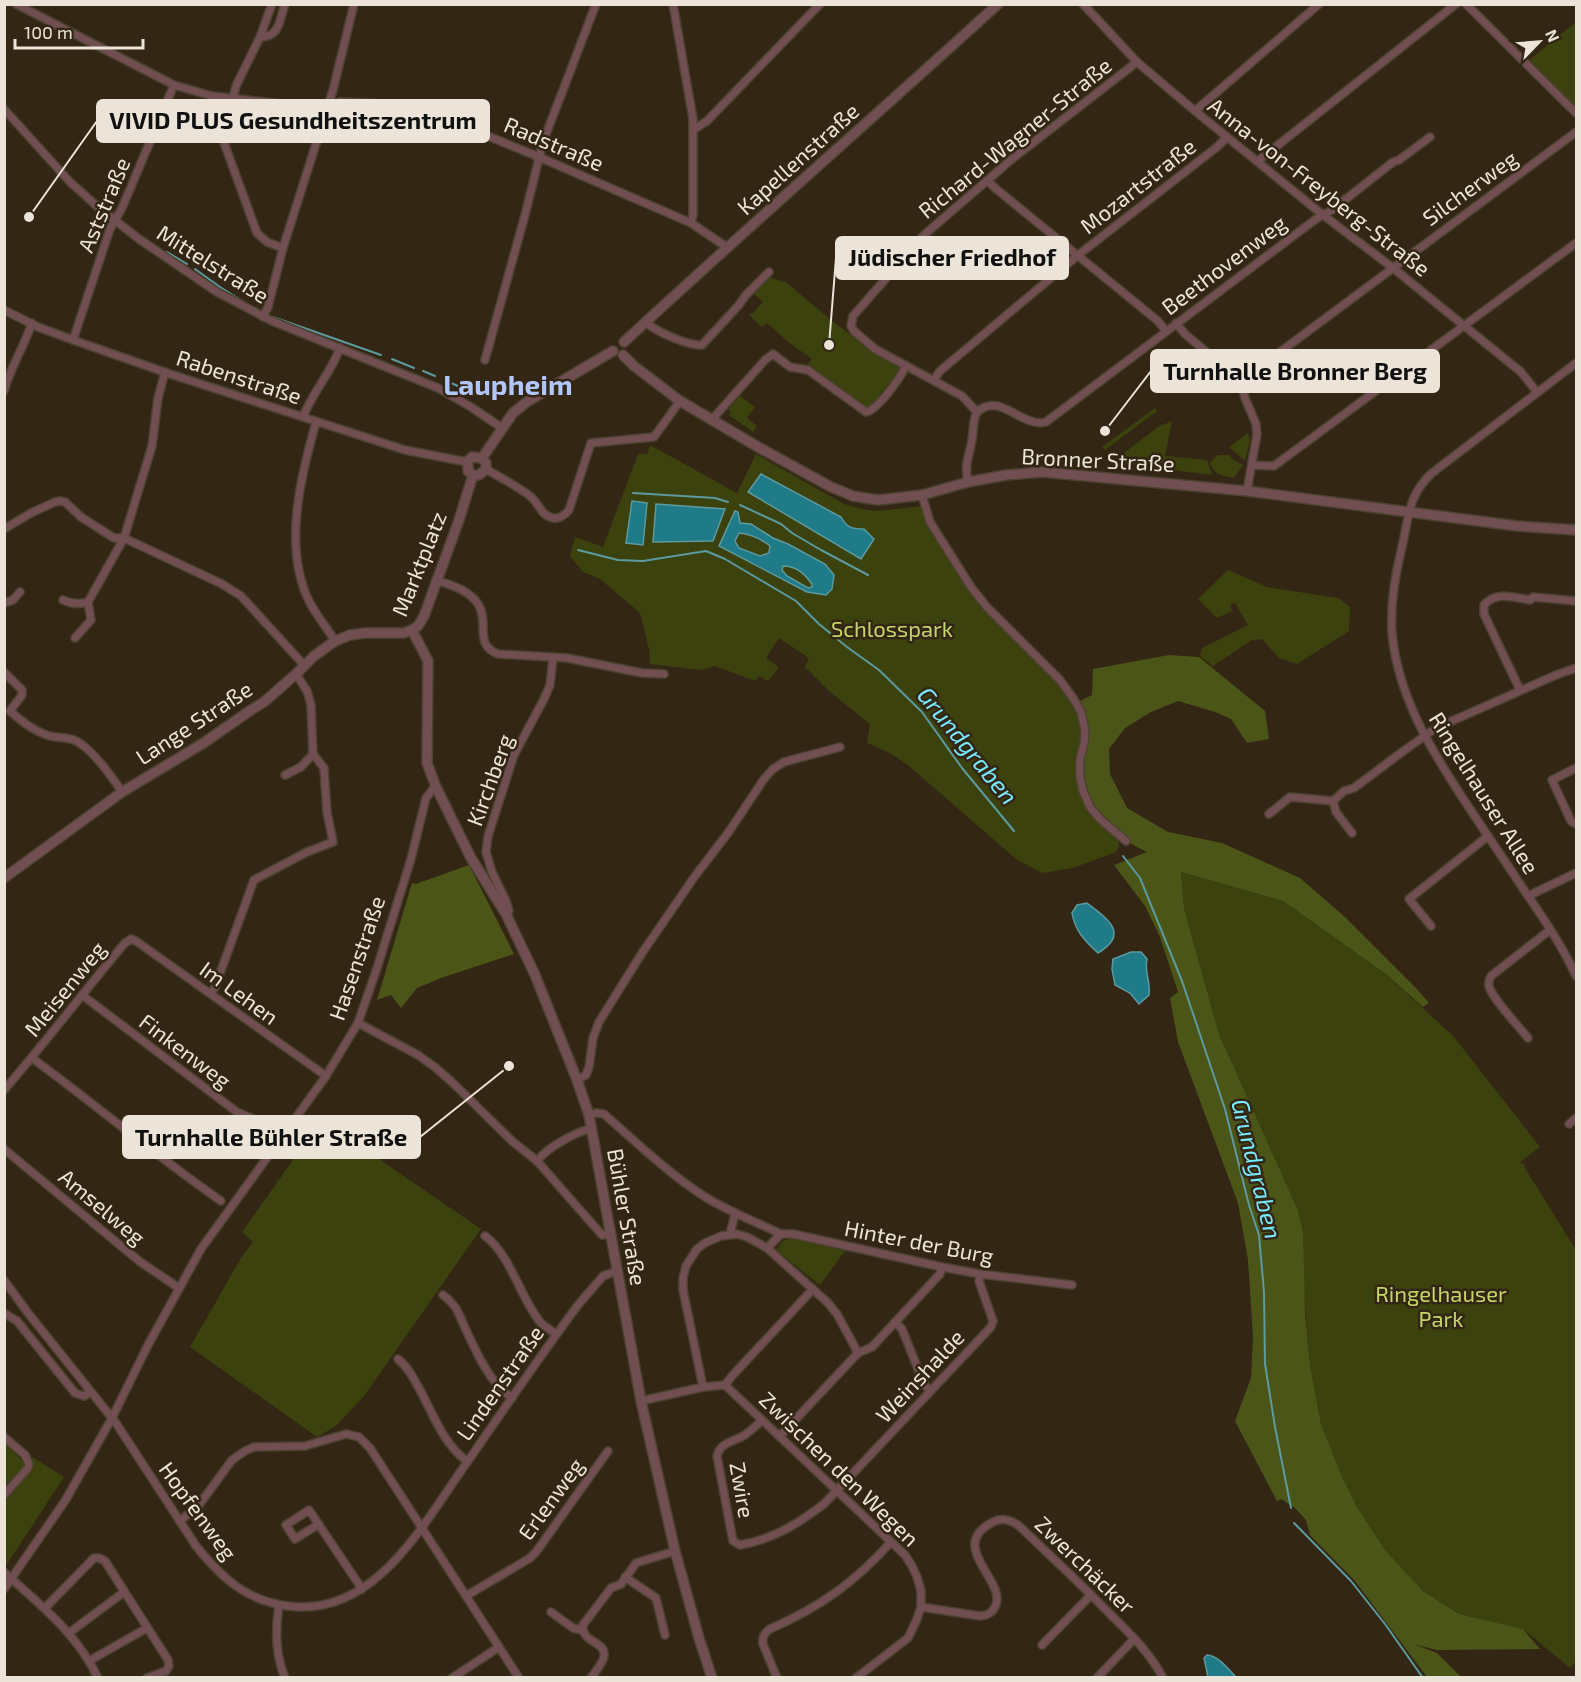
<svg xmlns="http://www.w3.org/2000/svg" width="1581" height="1682" viewBox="0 0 1581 1682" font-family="'Exo 2',sans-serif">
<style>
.green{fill:#3b420d}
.forest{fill:#4c5518}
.water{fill:#1f7b88;stroke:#5d9aa0;stroke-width:1.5;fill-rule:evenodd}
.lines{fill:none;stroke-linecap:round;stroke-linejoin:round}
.stream{stroke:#5d9aa0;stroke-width:2}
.minor-casing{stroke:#4d4130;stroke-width:10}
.tertiary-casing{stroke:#4d4130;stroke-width:12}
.minor{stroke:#714e51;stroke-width:7}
.tertiary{stroke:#714e51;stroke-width:9}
.labels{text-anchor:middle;stroke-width:5;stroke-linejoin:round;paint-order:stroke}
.street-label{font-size:22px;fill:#ede4d9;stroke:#332614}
.park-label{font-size:22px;fill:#c4d66a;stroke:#332614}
.water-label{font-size:24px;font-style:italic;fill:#77ebfd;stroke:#332614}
.district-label{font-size:28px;font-weight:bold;fill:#b1c6fc;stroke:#332614}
.leader{fill:none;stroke:#ede4d9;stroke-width:2}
.callout-dot{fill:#ede4d9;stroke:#332614;stroke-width:2}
.callout{fill:#ede4d9;stroke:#ede4d9;stroke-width:2}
.callout-label{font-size:24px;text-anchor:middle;font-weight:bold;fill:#111}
</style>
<rect width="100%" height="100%" fill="#332614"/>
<g class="green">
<path d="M1576 22V109L1528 61Z"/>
<path d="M769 277 787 283 831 320 872 351 898 366 899 369 898 372 872 405 868 408H864L808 364 812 359 787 341 767 323 762 327 749 315 751 313H753L763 302 753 293Z"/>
<path d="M740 396 755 407 747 418 757 426 753 432 729 415 731 412 728 409Z"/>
<path d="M1155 408 1157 411 1105 450 1102 447Z"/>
<path d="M1172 421 1165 456 1207 460 1212 475 1112 462 1158 427Z"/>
<path d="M1248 433 1250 440 1245 461 1229 447Z"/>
<path d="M650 445 737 493 756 454 844 504 862 509 878 511 922 506 969 588 1058 681 1072 700 1079 713 1116 836C1120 842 1120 846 1116 852L1073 868 1042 873 1016 859 909 766 890 753 867 743 870 724 829 691 805 667 809 658 779 638 766 658 779 667 768 681 759 676 755 681 715 666 700 670 650 664 649 649 640 613 600 579 583 572 570 556 575 537 603 547 638 454H647Z"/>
<path d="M1218 455H1229L1235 461 1243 465 1234 478C1222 476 1214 475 1210 462Z"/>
<path d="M1228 570 1267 587 1338 598 1350 607 1349 631 1297 664 1279 658 1262 639 1252 640 1213 666 1200 656 1202 648 1248 625 1235 603 1230 605 1232 611 1217 618 1198 599Z"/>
<path d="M1181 872 1283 901 1386 974 1454 1037 1540 1147 1520 1162 1522 1164 1524 1163 1525 1168 1576 1250V1662L1570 1668 1523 1629 1459 1614 1423 1591 1385 1550 1357 1507 1342 1477 1321 1424 1310 1365 1297 1208 1219 1034 1184 908Z"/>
<path d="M324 1125 344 1135 481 1229 364 1396 336 1426 317 1437 190 1347 241 1258 253 1242 242 1232 293 1160 284 1154 300 1131 311 1138Z"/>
<path d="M793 1238 845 1251 820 1285 776 1250 783 1241Z"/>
<path d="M5 1442 20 1459 34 1458 64 1477 5 1567Z"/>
</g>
<g class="forest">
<path d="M1169 655 1199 657 1265 711 1269 739 1247 743 1231 719 1215 712 1178 701 1151 712 1125 728 1109 749 1110 774 1127 808 1168 832 1222 843 1300 878 1345 917 1416 988 1429 1003 1423 1007 1386 974 1283 901 1181 872 1184 908 1219 1034 1297 1208 1303 1232 1305 1313 1310 1365 1321 1424 1342 1477 1357 1507 1385 1550 1423 1591 1459 1614 1523 1629 1540 1649 1437 1650 1413 1644 1437 1653 1461 1677H1427L1355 1581 1310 1535 1306 1520 1295 1508 1281 1499 1277 1501 1235 1421 1251 1378 1253 1336 1248 1260 1238 1203 1178 1042 1170 998 1178 992 1160 937 1145 906 1114 865 1147 852 1116 836 1089 808 1078 758 1083 732 1079 713 1080 701 1092 695 1093 669Z"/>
<path d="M469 865 514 954 441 978 417 988 401 1008 391 995 377 1000 412 883 416 884Z"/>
</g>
<g class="water">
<path d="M761 474 841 517C847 528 852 529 864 529L874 539 861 559 748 492Z"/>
<path d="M632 501 647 503 643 545 626 543Z"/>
<path d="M656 504 725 509 713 541 653 542Z"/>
<path d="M735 511 738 512 740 523 751 524 773 538 788 544 825 564 834 575 832 589 826 595 807 592 719 546ZM739 533C751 534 760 538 770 546L769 553 760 556 739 548 735 541ZM783 566C796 566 804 573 812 584V587L808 588 787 576 782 570Z"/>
<path d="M1087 903C1108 919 1130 934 1098 953 1085 941 1075 931 1072 913L1077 905Z"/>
<path d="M1131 952H1141L1147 959C1144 973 1151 981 1149 995L1139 1004 1130 993 1115 985 1112 969 1113 959Z"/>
<path d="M1207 1655C1219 1656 1228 1669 1236 1677H1208L1204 1658Z"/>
</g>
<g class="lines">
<g class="stream">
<path d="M167 252 187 264"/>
<path d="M195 269 220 287 255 309"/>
<path d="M273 317 381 355"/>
<path d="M392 359 414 368"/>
<path d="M423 371 435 376"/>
<path d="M444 380 472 392"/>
<path d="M633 493 715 498 728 502"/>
<path d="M740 505 781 524 792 533 821 550 868 575"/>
<path d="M578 550 618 560 643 561 706 551 725 559 796 601 819 624 847 647 879 670 922 712 962 768 1014 831"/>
<path d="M1123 856 1140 878 1182 981 1225 1109 1249 1205 1259 1235 1264 1292 1265 1364 1275 1427 1291 1508"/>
<path d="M1294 1523 1351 1581 1385 1624 1423 1678"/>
</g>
<g class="minor-casing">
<g id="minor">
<path d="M16 4 174 85 212 96 211 103 212 110 257 233 267 242 283 248"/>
<path d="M673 4 693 119V130"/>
<path d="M1083 4 1137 62 1195 111 1323 215 1393 268 1521 372 1537 392"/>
<path d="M1466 4 1576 113"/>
<path d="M260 37C280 37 279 21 285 4"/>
<path d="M212 96 316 108 340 102 404 105 429 112 539 157 691 223 728 248"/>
<path d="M233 98 236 86 260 37 272 4"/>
<path d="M4 109 70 182 98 207 139 239 217 292 272 321 438 388 471 407 502 428"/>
<path d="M1195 111 1319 4"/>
<path d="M1258 161 1456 4"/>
<path d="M988 181 995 188 1158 321 1166 331"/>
<path d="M691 223 693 215V130L707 121 820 4"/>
<path d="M4 310 38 327 73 340 170 374 405 450 467 462"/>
<path d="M263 317 268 307 283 248 333 90 354 4"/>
<path d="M646 322C656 332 689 346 702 345L738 306 746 295 769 272"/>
<path d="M1176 323 1185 334 1241 381 1245 398 1256 424 1257 434 1247 491"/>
<path d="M73 340 110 229 122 208 174 85"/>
<path d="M485 360 525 215 543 142 596 4"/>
<path d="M1576 363 1432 473C1408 495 1409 517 1402 547 1395 575 1390 604 1392 633 1398 697 1431 750 1466 803 1485 832 1505 861 1524 890 1543 918 1562 945 1576 976"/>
<path d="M165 372 158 398 152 446 124 538 222 584 241 596 304 665"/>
<path d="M934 380 940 371 1077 256 1217 147 1227 137"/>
<path d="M1241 381 1576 132"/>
<path d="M4 391C10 368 24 347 32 323"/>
<path d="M977 412C1000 391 1021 428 1046 422L1316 219 1332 210 1393 162 1399 160 1430 137"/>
<path d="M303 417C312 393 331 373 340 348"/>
<path d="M712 420 715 416 765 360 773 354 790 367 808 370 866 412C878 410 900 378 906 366"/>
<path d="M316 422C301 477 282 548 310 603 317 616 327 628 335 641"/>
<path d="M1252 465 1274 466 1576 243"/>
<path d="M486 469C497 476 525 490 533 499 540 506 542 516 553 518 560 519 565 515 569 510L591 443 654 437 680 401"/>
<path d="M968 482C964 465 969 457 972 440 974 430 972 421 977 412L962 396 875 349 854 331 851 326 853 316 924 235 1012 159 1137 62"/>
<path d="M922 495 930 522 971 587 987 607 1060 680 1073 698 1081 712 1085 731 1084 744 1080 759V777L1083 791 1090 807 1100 819 1126 841"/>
<path d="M4 529 31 513 55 502 60 501 65 502 81 517 114 538H124L88 602 91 620 75 638"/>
<path d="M436 580C451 585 469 590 478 604 490 623 473 644 498 654L567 658 642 673 664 674"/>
<path d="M63 600C72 604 79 605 88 602"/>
<path d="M4 603 13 600 20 592"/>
<path d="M4 672 22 690V695L10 711C22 722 35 732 50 736 58 738 66 737 74 740 91 747 112 777 122 792"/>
<path d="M1520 690 1484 614V605C1496 591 1513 597 1530 600L1533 597 1576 601"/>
<path d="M1576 768 1552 780 1571 821 1576 824"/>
<path d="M285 775 301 767 313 754"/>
<path d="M1333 801 1336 812 1352 833"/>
<path d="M1269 814 1290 797 1333 801 1344 791 1354 788 1402 752 1436 728 1556 675 1576 668"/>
<path d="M1528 896 1576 873"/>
<path d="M506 914 509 911 506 901 492 872 486 852 488 836 514 755 544 699 550 685 553 658"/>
<path d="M1431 926 1409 899 1488 836"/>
<path d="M211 994 215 987 254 880 307 852 333 842 327 812 324 768 313 754 311 705 307 691 296 674"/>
<path d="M82 995 237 1112 272 1127"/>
<path d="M358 1023 418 1055 436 1068 454 1084 512 1141 537 1161C548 1147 574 1133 592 1128"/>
<path d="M1528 1038C1520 1028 1491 997 1489 986 1488 982 1489 981 1491 976L1550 930"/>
<path d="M32 1058C96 1105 156 1156 221 1201"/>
<path d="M577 1080 586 1075 589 1067 593 1038 599 1022 642 953 695 876 728 833 764 779 773 769 784 762 840 747"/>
<path d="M4 1090C46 1042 84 991 125 943L131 939 136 941 326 1076"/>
<path d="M589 1115 596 1113 604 1114C636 1142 667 1172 702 1195 727 1211 754 1221 781 1234"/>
<path d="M1569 1124 1576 1118"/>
<path d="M4 1149 139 1261 179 1288"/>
<path d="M537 1161 602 1235 610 1234"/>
<path d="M730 1234 735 1214"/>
<path d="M485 1236C511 1255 520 1298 541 1323 545 1327 551 1330 556 1334"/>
<path d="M767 1248 781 1234H793L942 1267 980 1274 1072 1285"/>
<path d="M4 1280 28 1313 116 1423 196 1546C221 1577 246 1601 288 1606 376 1618 424 1522 468 1461 504 1409 540 1356 578 1305L603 1276 617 1271"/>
<path d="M443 1295 449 1300 456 1308C470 1337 485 1380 512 1398"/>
<path d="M4 1313 17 1321 75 1393 84 1396 90 1392"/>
<path d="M895 1322 902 1329 924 1384 930 1391"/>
<path d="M398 1359C408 1367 414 1379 420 1390 433 1414 444 1445 467 1461"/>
<path d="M725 1385 732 1376 813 1289"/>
<path d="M703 1387 683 1290V1278L686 1266 697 1249 705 1243 721 1236 737 1234 747 1237 767 1248 827 1302 837 1314 858 1353"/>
<path d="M641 1401 703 1387 725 1385 905 1555 912 1566 917 1577 921 1591V1607L917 1619 908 1638 856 1678"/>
<path d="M762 1420C756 1426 750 1432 743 1436 732 1442 720 1443 717 1456L732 1536 733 1541 740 1545C772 1540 799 1523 824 1504L991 1327 993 1321 979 1281 980 1274"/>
<path d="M780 1436 858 1353 872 1347 940 1274 942 1267"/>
<path d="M4 1437 25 1455 29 1464 28 1468 4 1495"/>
<path d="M180 1521 199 1505 232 1460 245 1451 254 1447 305 1446 346 1434 359 1437 370 1448 466 1596 530 1558 536 1552 608 1451"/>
<path d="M319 1524 295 1539 286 1525 309 1510 362 1589"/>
<path d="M4 1572C39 1604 77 1633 98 1678"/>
<path d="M625 1577 656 1598 665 1635"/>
<path d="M4 1589 65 1501 112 1418 148 1345 201 1249 326 1076 358 1023 377 968 411 859 426 798 433 789 436 787"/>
<path d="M466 1596 519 1678"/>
<path d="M279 1605C275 1630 275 1654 285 1678"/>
<path d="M921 1607 980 1616C986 1616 992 1613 995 1607 1009 1582 945 1546 993 1522 1002 1517 1010 1520 1018 1525 1050 1555 1082 1585 1113 1617 1132 1636 1150 1653 1163 1678"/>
<path d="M45 1608 94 1558H99L105 1561 168 1660 169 1666 166 1671 147 1678"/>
<path d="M551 1612 573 1628 582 1630"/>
<path d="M69 1633 124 1592"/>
<path d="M1042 1645 1091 1595"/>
<path d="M89 1661 147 1628"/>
<path d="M452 1678 499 1647"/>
<path d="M591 1678C595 1672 603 1663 604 1656 606 1641 581 1643 583 1625L611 1588 621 1584 636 1563 675 1551"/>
<path d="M777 1678 763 1644C762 1637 764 1633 770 1629 820 1607 854 1583 891 1542"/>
<path d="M1097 1678 1134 1639"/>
</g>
</g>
<g class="tertiary-casing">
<g id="tertiary">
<path d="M624 342C747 228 874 117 998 4"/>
<path d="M623 355 634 366 680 401 758 447 831 487 853 496 878 500 922 495 968 482 1006 475 1042 472 1247 491 1517 526 1576 530"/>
<path d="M482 458 513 413 528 401 613 351"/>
<path d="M473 475 468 471V461L472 457 482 458"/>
<path d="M473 475H479L486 469V463L482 458"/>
<path d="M412 630 428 661 427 763 436 787 471 858 506 914 535 975 577 1080 589 1115 641 1401 675 1551 699 1638 712 1678"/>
<path d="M4 878 122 792 202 744 251 710 264 702 296 674 314 656 335 641 350 635 365 633H403L412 630 418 626 424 616 459 520 473 475"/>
</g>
</g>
<use href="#minor" class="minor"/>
<use href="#tertiary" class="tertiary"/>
</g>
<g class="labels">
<g class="street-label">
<text transform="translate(1015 138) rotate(-39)" y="8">Richard-Wagner-Straße</text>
<text transform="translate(554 144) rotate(23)" y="8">Radstraße</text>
<text transform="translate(798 159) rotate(-42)" y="8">Kapellenstraße</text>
<text transform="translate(1138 186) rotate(-38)" y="8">Mozartstraße</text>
<text transform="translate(1319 187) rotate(38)" y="8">Anna-von-Freyberg-Straße</text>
<text transform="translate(1470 188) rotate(-36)" y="8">Silcherweg</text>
<text transform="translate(104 205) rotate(-67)" y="8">Aststraße</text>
<text transform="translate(213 264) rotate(32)" y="8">Mittelstraße</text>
<text transform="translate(1224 265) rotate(-37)" y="8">Beethovenweg</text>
<text transform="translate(239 377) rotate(18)" y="8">Rabenstraße</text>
<text transform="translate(1098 460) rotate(3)" y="8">Bronner Straße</text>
<text transform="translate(419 564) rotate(-68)" y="8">Marktplatz</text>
<text transform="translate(194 723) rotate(-33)" y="8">Lange Straße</text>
<text transform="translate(490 780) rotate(-70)" y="8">Kirchberg</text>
<text transform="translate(1484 793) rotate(58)" y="8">Ringelhauser Allee</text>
<text transform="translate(357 958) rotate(-71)" y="8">Hasenstraße</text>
<text transform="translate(65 989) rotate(-51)" y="8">Meisenweg</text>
<text transform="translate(239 993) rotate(36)" y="8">Im Lehen</text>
<text transform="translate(185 1051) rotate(37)" y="8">Finkenweg</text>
<text transform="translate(102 1207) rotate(40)" y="8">Amselweg</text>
<text transform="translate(627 1217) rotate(80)" y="8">Bühler Straße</text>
<text transform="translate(919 1242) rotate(11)" y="8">Hinter der Burg</text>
<text transform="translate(920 1376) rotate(-47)" y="8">Weinshalde</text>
<text transform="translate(500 1383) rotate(-55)" y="8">Lindenstraße</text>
<text transform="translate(839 1469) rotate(44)" y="8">Zwischen den Wegen</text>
<text transform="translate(742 1490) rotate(80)" y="8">Zwire</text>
<text transform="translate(551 1499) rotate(-54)" y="8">Erlenweg</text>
<text transform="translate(198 1511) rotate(54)" y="8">Hopfenweg</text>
<text transform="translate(1085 1565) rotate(44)" y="8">Zwerchäcker</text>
</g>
<g class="park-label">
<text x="892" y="637">Schlosspark</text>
<text x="1441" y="1302">Ringelhauser<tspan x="1441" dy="25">Park</tspan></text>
</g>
<g class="water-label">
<text transform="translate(967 746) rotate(51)" y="8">Grundgraben</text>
<text transform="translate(1256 1169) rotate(76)" y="8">Grundgraben</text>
</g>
<g class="district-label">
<text x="508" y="395">Laupheim</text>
</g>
</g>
<path class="leader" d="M29 217L97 121M829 345L836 258M1105 431L1151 371M509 1066L420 1137"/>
<g class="callout-dot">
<circle cx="29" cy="217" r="6"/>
<circle cx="829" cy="345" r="6"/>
<circle cx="1105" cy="431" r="6"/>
<circle cx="509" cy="1066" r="6"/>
</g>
<g class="callout">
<rect x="97" y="100" width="392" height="42" rx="6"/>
<rect x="836" y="237" width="232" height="42" rx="6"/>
<rect x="1151" y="350" width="288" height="42" rx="6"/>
<rect x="123" y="1116" width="297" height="42" rx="6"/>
</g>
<g class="callout-label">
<text x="293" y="129">VIVID PLUS Gesundheitszentrum</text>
<text x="952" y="266">Jüdischer Friedhof</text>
<text x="1295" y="380">Turnhalle Bronner Berg</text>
<text x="271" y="1146">Turnhalle Bühler Straße</text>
</g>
<rect width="1581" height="1682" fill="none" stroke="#ede4d9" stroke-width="12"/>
<g transform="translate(1539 42) rotate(65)" stroke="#332614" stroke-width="4.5" paint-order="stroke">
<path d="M0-4.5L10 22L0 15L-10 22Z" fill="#ede4d9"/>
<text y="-9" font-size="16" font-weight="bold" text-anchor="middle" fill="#ede4d9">N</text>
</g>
<path d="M15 39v9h128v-9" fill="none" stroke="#ede4d9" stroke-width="3"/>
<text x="24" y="39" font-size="18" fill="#ede4d9" stroke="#332614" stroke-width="4.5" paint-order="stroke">100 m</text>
</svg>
